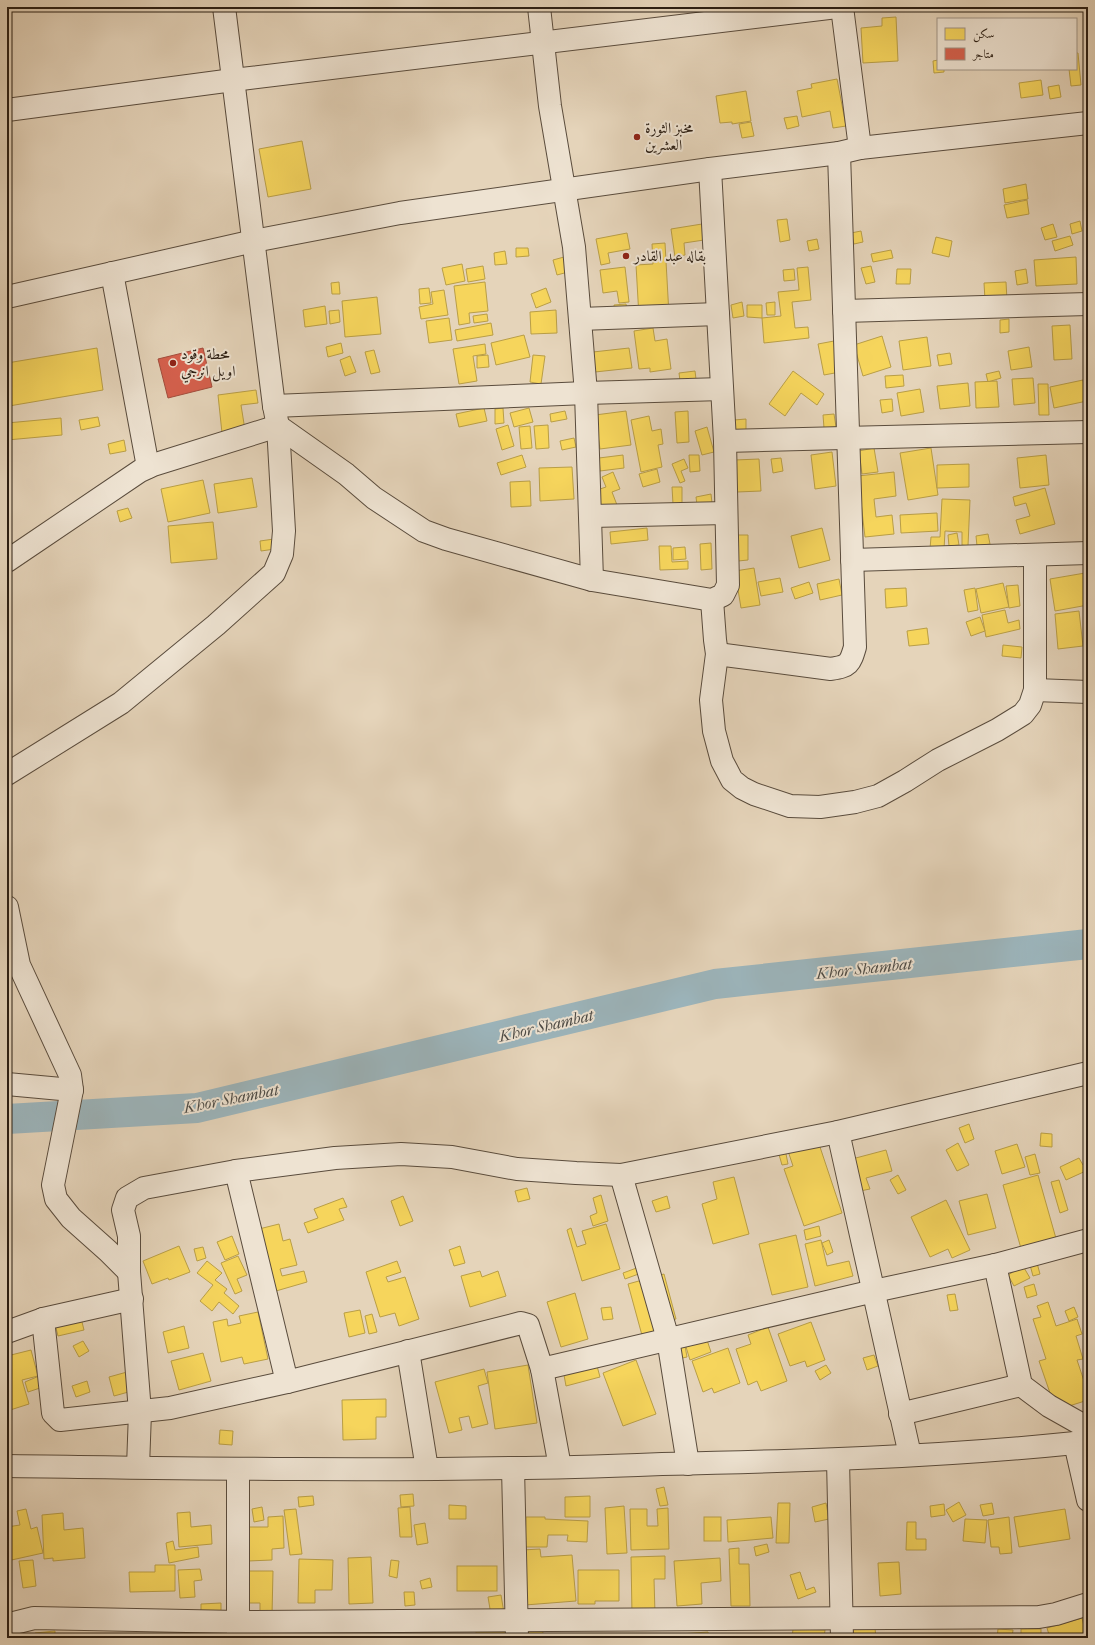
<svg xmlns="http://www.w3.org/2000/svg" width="1095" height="1645" viewBox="0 0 1095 1645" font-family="'IM FELL French Canon',Amiri,serif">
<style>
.homes{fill:#f6d55c;stroke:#b99e46}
.shops{fill:#d6604d;stroke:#a34c3c}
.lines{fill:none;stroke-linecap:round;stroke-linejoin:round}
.river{stroke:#9cb5bc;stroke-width:30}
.minor-casing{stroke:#5a4c3d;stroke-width:24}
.minor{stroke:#eee3d2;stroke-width:22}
.poi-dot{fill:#8f2418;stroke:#eee3d2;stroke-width:1.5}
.labels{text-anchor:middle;stroke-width:4;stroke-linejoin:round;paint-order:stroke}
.poi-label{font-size:15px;fill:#2b1e13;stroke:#eee3d2;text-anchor:start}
.water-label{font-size:16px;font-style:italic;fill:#4d4b46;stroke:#eee3d2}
</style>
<rect width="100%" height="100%" fill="#e5d4ba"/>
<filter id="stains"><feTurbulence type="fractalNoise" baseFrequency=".005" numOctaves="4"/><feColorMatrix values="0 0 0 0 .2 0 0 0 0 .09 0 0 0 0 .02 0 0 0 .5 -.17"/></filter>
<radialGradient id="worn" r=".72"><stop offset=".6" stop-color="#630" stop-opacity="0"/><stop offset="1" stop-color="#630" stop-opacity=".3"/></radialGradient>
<g class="homes">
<path d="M896 17 898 61 863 63 861 28 882 26V18Z"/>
<path d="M1076 53H1078L1081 85 1071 86 1069 69H1076Z"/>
<path d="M938 60V69H944V72L934 73 933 61Z"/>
<path d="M837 79 846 126 833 128 830 111 802 117 797 91 812 88 811 84Z"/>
<path d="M1041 80 1043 95 1021 98 1019 83Z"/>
<path d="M1059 85 1061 97 1050 99 1048 87Z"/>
<path d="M746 91 751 121 732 124V122L720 123 716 96Z"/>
<path d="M797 116 799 126 787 129 784 118Z"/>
<path d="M751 122 754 136 742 138 739 124Z"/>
<path d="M302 141 311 189 268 197 259 149Z"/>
<path d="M1026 184 1028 199 1005 203 1003 189Z"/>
<path d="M1027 200 1029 214 1007 218 1004 205Z"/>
<path d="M787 219 790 240 780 242 777 220Z"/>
<path d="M1080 221 1082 231 1072 234 1070 224Z"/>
<path d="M702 224 704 240 684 243 685 255 675 257 671 229Z"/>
<path d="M1053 224 1057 237 1045 240 1041 228Z"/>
<path d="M861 231 863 242 854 244 851 233Z"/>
<path d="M627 233 630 249 608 253 610 263 601 265 596 239Z"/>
<path d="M1070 236 1073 245 1055 251 1052 241Z"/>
<path d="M936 237 952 241 949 257 932 253Z"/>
<path d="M817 239 819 249 809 251 807 241Z"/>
<path d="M665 243 669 315 639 317 636 265 653 264 652 244Z"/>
<path d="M516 248H528L529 256 516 257Z"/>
<path d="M891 250 893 258 873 262 871 254Z"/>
<path d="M505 251 507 264 495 265 494 253Z"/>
<path d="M564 257 568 272 557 275 553 260Z"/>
<path d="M1076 257 1077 284 1036 286 1034 260Z"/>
<path d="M462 264 465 281 446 285 442 268Z"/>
<path d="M483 266 485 279 468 282 466 269Z"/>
<path d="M871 266 875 282 866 284 861 268Z"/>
<path d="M625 267 629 302 619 303 617 291 603 293 600 270Z"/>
<path d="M808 267 811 300 792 302 795 328 808 327 809 338 764 343 762 318 781 316 778 292 799 290 797 268Z"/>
<path d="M794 269 795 280 784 281 783 270Z"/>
<path d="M897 269H911L910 284H896Z"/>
<path d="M1026 269 1028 283 1017 285 1015 271Z"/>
<path d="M339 282 340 294H332L331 283Z"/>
<path d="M485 282 488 311 469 313 470 323 459 325 454 286Z"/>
<path d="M1006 282 1007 300H985L984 283Z"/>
<path d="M429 288 431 303 420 304 419 289Z"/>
<path d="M546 288 551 302 536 308 531 294Z"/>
<path d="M444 290 448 315 421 319 419 307 433 304 431 292Z"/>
<path d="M377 297 381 334 345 337 342 301Z"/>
<path d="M742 302 744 316 733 318 731 305Z"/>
<path d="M775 302V315H767L766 303Z"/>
<path d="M626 304 628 315 615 317 614 305Z"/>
<path d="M747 305H762V318L747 317Z"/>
<path d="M325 306 327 324 305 327 303 310Z"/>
<path d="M339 310 340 322 330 324 329 311Z"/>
<path d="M556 310 557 333 531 334 530 312Z"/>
<path d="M487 314 488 321 474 323 473 316Z"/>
<path d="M449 318 452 340 429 343 426 321Z"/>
<path d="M1009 319V332L1000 333V320Z"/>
<path d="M491 323 493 335 457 341 455 330Z"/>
<path d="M1070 325 1072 359 1054 360 1052 326Z"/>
<path d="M653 328 655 341 667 339 671 369 650 372V368L639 369 634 331Z"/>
<path d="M524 335 530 357 496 365 491 343Z"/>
<path d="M882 336 891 367 863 376 854 345Z"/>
<path d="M927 337 931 366 903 370 899 341Z"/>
<path d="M834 341 840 372 824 375 818 344Z"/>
<path d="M341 343 343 353 328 357 326 347Z"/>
<path d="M485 344 486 354 473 356 477 381 459 384 453 349Z"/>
<path d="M1029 347 1032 367 1011 370 1008 351Z"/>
<path d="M97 348 103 390 9 406 7 391V363Z"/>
<path d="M629 348 632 368 595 372 593 352Z"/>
<path d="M374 350 380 372 371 374 365 352Z"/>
<path d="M950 353 952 364 939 366 937 355Z"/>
<path d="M488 355 489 367 477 368V356Z"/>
<path d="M533 355 545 356 541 384 530 382Z"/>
<path d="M350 356 356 372 345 376 340 360Z"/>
<path d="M695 371 696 379 680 381 679 373Z"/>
<path d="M793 371 824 394 817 405 801 393 785 416 769 404Z"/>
<path d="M999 371 1001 378 988 382 986 374Z"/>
<path d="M903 375 904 386 886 388 885 376Z"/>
<path d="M1033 378 1035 403 1014 405 1012 379Z"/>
<path d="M1083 380 1087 401 1054 408 1050 387Z"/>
<path d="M997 381 999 407 976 408 975 382Z"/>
<path d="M968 383 970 406 940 409 937 386Z"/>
<path d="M1038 384H1048L1049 415H1039Z"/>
<path d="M920 389 924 412 901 416 897 393Z"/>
<path d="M256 390 258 403 241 405 245 430 222 433 218 395Z"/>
<path d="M892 399 893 411 882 413 880 400Z"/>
<path d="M484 408 487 421 459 427 456 414Z"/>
<path d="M503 408 504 423 495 424V409Z"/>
<path d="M529 408 533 422 514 427 510 413Z"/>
<path d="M565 411 567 419 551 422 550 414Z"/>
<path d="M626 411 631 445 600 449 595 415Z"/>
<path d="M688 411 689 442 677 443 675 412Z"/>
<path d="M834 414 836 427 824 428 823 415Z"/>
<path d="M649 416 652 431 661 429 663 444 658 445 662 467 641 472 631 420Z"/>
<path d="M98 417 100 426 81 430 79 420Z"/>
<path d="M61 418 62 435 7 440V423Z"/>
<path d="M746 419V431L735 432 734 420Z"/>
<path d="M508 425 514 446 502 450 496 429Z"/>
<path d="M548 425 549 448 536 449 534 426Z"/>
<path d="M530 426 532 448 521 449 519 427Z"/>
<path d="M707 427 714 452 702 455 695 431Z"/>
<path d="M574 438 576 447 562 450 560 441Z"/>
<path d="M124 440 126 451 110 454 108 444Z"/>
<path d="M874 448 878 472 862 474 859 451Z"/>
<path d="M931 448 938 495 908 500 900 453Z"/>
<path d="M832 452 836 486 815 489 811 455Z"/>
<path d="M522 455 526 467 501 475 497 463Z"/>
<path d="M623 455 624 468 600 471 599 458Z"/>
<path d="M689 455H699L700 471 690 472Z"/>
<path d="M1046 455 1049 485 1020 488 1017 458Z"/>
<path d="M781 458 783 471 773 473 771 459Z"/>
<path d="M684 459 688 468 681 471 685 481 680 483 672 464Z"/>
<path d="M759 459 761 491 737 492 735 460Z"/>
<path d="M969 464V487L937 488V465Z"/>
<path d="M572 467 574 499 540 501 539 468Z"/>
<path d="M657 469 660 482 643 487 639 474Z"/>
<path d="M613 472 620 489 612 492 617 505 602 511 594 491 606 487 602 477Z"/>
<path d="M894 472 896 496 874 499 876 517 892 515 894 534 865 537 858 476Z"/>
<path d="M252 478 257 507 218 513 214 484Z"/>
<path d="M203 480 210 513 168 522 161 489Z"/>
<path d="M530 481 531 506 511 507 510 482Z"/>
<path d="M672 487H682V504H673Z"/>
<path d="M1045 488 1055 524 1020 534 1016 520 1030 516 1026 503 1015 506 1013 497Z"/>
<path d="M711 494 712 503 697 505 696 497Z"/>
<path d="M942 499 970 500 968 546 962 545V532L945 531 944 550 930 549 931 537H940Z"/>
<path d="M128 508 132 518 120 522 117 511Z"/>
<path d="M937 513 938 531 901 533 900 515Z"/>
<path d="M213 522 217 559 171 563 168 526Z"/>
<path d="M647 528 648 540 611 544 610 532Z"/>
<path d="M822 528 830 560 799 568 791 536Z"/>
<path d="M957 533 959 545 949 546 948 535Z"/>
<path d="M988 534 990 544 977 546 976 536Z"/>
<path d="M738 535H748V560L738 561Z"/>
<path d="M274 539 275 549 261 551 260 541Z"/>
<path d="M711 543 712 569 701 570 700 544Z"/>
<path d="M659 546H671L672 562 688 561V569L660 570Z"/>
<path d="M685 547 686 559 673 560V548Z"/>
<path d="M754 568 760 605 741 608 735 571Z"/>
<path d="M1085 573 1088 593V605L1055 611 1050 579Z"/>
<path d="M780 578 783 592 761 596 758 582Z"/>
<path d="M839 579 842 595 820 600 817 584Z"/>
<path d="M809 582 813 593 795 599 791 588Z"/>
<path d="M1003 583 1009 607 981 613 976 589Z"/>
<path d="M1018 585 1020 606 1009 608 1006 586Z"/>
<path d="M906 588 907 606 886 608 885 589Z"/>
<path d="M975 588 978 610 968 612 964 590Z"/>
<path d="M1005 610 1008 623 1019 620 1020 629 986 637 982 615Z"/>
<path d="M1079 611 1083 646 1058 649 1055 614Z"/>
<path d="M980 617 985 631 971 636 966 622Z"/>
<path d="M927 628 929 644 909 646 907 631Z"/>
<path d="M1003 645 1022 647 1021 658 1002 656Z"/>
<path d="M969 1124 974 1139 965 1143 959 1128Z"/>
<path d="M1041 1133 1052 1134V1147L1040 1146Z"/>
<path d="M818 1141 842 1213 804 1226 784 1169 793 1166 788 1151Z"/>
<path d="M958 1143 969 1165 957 1171 946 1150Z"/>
<path d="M1017 1144 1025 1167 1002 1174 995 1151Z"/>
<path d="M785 1149 788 1164 782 1165 778 1151Z"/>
<path d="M886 1150 892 1171 866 1178 870 1189 860 1191 852 1159Z"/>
<path d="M1035 1154 1040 1173 1030 1175 1025 1157Z"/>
<path d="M1079 1158 1083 1165 1088 1163V1170L1066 1180 1060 1167Z"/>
<path d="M898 1175 906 1190 898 1194 890 1180Z"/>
<path d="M1038 1175 1057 1242 1022 1252 1003 1185Z"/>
<path d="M734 1177 749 1234 713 1244 702 1204 717 1199 713 1182Z"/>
<path d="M1059 1180 1068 1210 1060 1213 1051 1182Z"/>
<path d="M527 1188 530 1199 518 1202 515 1191Z"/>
<path d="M987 1194 996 1228 968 1235 959 1201Z"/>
<path d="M601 1195 608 1221 593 1226 590 1216 597 1213 593 1198Z"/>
<path d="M403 1196 413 1221 400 1226 391 1201Z"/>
<path d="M667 1196 670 1208 656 1212 652 1201Z"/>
<path d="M343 1198 347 1207 339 1209 344 1220 308 1233 304 1223 318 1218 314 1209Z"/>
<path d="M946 1200 970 1250 952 1258 948 1249 930 1257 911 1217Z"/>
<path d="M279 1224 283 1241 290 1239 297 1265 280 1269 282 1276 304 1271 307 1282 276 1291 259 1229Z"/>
<path d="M606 1224 620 1269 582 1281 567 1230 571 1228 577 1247 586 1244 582 1231Z"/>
<path d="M819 1226 821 1236 806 1240 804 1230Z"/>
<path d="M796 1235 808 1287 772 1295 759 1244Z"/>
<path d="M232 1236 239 1254 225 1260 217 1242Z"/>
<path d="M821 1240 827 1266 849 1261 853 1276 815 1286 805 1244Z"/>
<path d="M829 1240 833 1252 827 1255 822 1243Z"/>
<path d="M179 1246 190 1272 169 1280 168 1278 152 1284 143 1261Z"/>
<path d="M460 1246 465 1263 454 1266 449 1250Z"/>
<path d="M203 1247 206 1258 197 1261 194 1249Z"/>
<path d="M238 1256 247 1275 237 1279 242 1291 235 1294 221 1263Z"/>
<path d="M207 1261 222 1273 215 1280 227 1289 224 1293 239 1306 233 1314 219 1302 212 1311 200 1301 213 1285 197 1273Z"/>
<path d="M397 1261 401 1272 386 1277 388 1282 405 1277 419 1319 399 1326 395 1313 380 1317 366 1272Z"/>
<path d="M1037 1263 1040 1274 1033 1276 1030 1265Z"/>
<path d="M642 1266 644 1272 625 1279 623 1273Z"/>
<path d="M1023 1266 1030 1278 1014 1286 1008 1275Z"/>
<path d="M480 1271 482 1277 498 1271 506 1296 470 1307 461 1276Z"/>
<path d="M664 1274 676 1319 656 1324 659 1334 643 1339 628 1284Z"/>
<path d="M1034 1284 1037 1295 1027 1298 1024 1287Z"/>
<path d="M575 1293 588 1339 561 1347 547 1302Z"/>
<path d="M955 1294 958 1310 950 1311 947 1295Z"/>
<path d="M1048 1302 1056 1326 1077 1319 1082 1334 1076 1336 1083 1359 1077 1360 1088 1393V1400L1047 1413 1050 1393 1039 1361 1046 1359 1033 1319 1041 1317 1037 1306Z"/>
<path d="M611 1307 613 1319 603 1320 601 1308Z"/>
<path d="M1074 1307 1078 1317 1069 1321 1065 1311Z"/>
<path d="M360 1310 365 1333 349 1337 344 1313Z"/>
<path d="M258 1312 268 1359 244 1364 242 1357 221 1362 213 1322 227 1319 228 1326 241 1323 239 1316Z"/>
<path d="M372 1314 377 1332 369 1334 365 1316Z"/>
<path d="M81 1318 84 1330 58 1336 55 1324Z"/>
<path d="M811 1322 825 1360 807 1367 805 1361 790 1366 778 1334Z"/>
<path d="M184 1326 189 1348 168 1353 163 1332Z"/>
<path d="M768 1327 787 1381 761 1391 757 1381 748 1385 736 1349 751 1344 748 1335Z"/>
<path d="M707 1340 711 1352 690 1360 686 1347Z"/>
<path d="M83 1341 89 1351 79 1357 73 1346Z"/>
<path d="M685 1346 687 1357 678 1359 675 1348Z"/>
<path d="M728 1348 740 1383 714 1393 712 1388 703 1392 692 1361Z"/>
<path d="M31 1350 38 1376 22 1380 29 1404 7 1411V1356Z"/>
<path d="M203 1353 211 1381 179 1390 171 1361Z"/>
<path d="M874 1355 878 1366 867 1370 863 1358Z"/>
<path d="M636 1360 656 1414 623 1426 603 1373Z"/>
<path d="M528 1365 537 1423 495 1429 487 1372Z"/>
<path d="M826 1365 831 1373 820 1380 815 1371Z"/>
<path d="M597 1366 600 1377 566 1386 564 1375Z"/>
<path d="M484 1369 488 1383 478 1386 488 1424 472 1428 469 1416 459 1418 462 1430 449 1433 435 1382Z"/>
<path d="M127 1372 132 1391 114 1396 109 1377Z"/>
<path d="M39 1376 43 1387 28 1392 25 1382Z"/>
<path d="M87 1381 90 1392 76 1397 72 1386Z"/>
<path d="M386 1399V1417H376V1439L343 1440 342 1400Z"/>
<path d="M220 1430 233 1431 232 1445 219 1444Z"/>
<path d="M664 1487 668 1505 660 1506 656 1489Z"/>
<path d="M413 1494 414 1506 401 1507 400 1495Z"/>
<path d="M313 1496 314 1505 299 1507 298 1497Z"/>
<path d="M590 1496V1517H565V1497Z"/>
<path d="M959 1502 966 1515 953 1522 946 1510Z"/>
<path d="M778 1503H790L789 1543H776Z"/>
<path d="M826 1503 829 1519 815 1522 812 1507Z"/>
<path d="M992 1503 994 1514 983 1516 980 1505Z"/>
<path d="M944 1504 945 1515 931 1517 930 1506Z"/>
<path d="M449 1505 466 1506V1519H449Z"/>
<path d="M624 1506 627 1553 607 1554 605 1508Z"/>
<path d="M262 1507 264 1520 254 1522 252 1509Z"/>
<path d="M410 1507 412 1537H400L398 1508Z"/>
<path d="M668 1508 669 1549 631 1550 630 1509H647V1526H658L657 1509Z"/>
<path d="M26 1509 31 1529 37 1527 43 1553 7 1561V1527L20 1525 17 1511Z"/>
<path d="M296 1509 302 1554 290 1555 284 1510Z"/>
<path d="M1065 1509 1070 1539 1019 1547 1014 1517Z"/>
<path d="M190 1512 191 1527 211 1525 212 1544 179 1547 177 1513Z"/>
<path d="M63 1513 64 1530 83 1528 85 1558 53 1561V1558L44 1559 42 1515Z"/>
<path d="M283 1516 284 1548 272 1549V1560L248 1561 247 1527H268V1517Z"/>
<path d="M526 1517H545V1519L588 1521 587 1542 567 1541 568 1535H548L547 1547H525Z"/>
<rect x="704" y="1517" width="17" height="24"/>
<path d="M771 1517 773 1538 728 1542 727 1520Z"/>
<path d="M1009 1517 1012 1553 1000 1554 999 1547H991L988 1520Z"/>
<path d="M965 1519 987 1520 985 1543 963 1541Z"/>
<path d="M907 1522H916V1539H926V1550H906Z"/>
<path d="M425 1523 428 1543 417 1545 414 1525Z"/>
<path d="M173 1541 175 1550 198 1547 199 1557 169 1563 166 1543Z"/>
<path d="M767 1544 769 1552 756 1556 754 1547Z"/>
<path d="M739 1548V1564H749L750 1606H731L729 1549Z"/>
<path d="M540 1549 541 1557 572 1555 576 1601 525 1605 522 1550Z"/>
<path d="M665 1556V1579H654L655 1614 632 1615 631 1557Z"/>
<path d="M371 1557 373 1603 349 1604 348 1558Z"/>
<path d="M720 1558 721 1581 701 1583 702 1604 677 1606 674 1561Z"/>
<path d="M299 1559 333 1560 332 1590H315V1603H298Z"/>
<path d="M33 1560 36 1586 23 1588 19 1561Z"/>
<path d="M391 1560 399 1561 397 1578 389 1576Z"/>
<path d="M899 1562 901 1594 880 1596 878 1563Z"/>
<path d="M155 1565H175V1591L130 1592 129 1572H155Z"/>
<rect x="457" y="1566" width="40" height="25"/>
<path d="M200 1569 202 1580 194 1581 195 1597 180 1598 178 1570Z"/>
<path d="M578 1570H619V1601H595V1604H578Z"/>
<path d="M248 1571H273L272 1615 260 1614V1603H248Z"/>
<path d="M800 1572 806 1590 814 1587 816 1592 798 1599 790 1575Z"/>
<path d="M430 1578 432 1587 422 1589 420 1581Z"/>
<path d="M404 1592H414L415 1605 405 1606Z"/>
<path d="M501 1595 504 1613 491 1615 488 1597Z"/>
<path d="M221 1603V1611L201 1612V1604Z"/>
<path d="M1082 1618 1087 1638H1050L1047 1628Z"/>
<path d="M542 1628 544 1638H521L520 1634Z"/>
<path d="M851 1628H875L876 1638H851Z"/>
<path d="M793 1629 825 1630 824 1638H792Z"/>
<path d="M998 1629 1013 1630 1012 1638H997Z"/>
<rect x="1021" y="1629" width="20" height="9"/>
<path d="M55 1631V1638H35V1633Z"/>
<path d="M192 1631 194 1638H168V1636Z"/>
<path d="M347 1632V1638H302V1635Z"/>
<rect x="476" y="1632" width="31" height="6"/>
<path d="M708 1632 709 1638H680V1634Z"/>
<rect x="376" y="1634" width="16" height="4"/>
<path d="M354 1635H365L366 1638H355Z"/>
</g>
<path class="shops" d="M203 348 212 387 168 398 158 359Z"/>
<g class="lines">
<path class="river" d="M7 1119 197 1108 715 984 1088 944"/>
<g class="minor-casing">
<g id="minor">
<path d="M539 7 550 106 574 247 586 393 592 580"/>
<path d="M842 7 860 148"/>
<path d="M7 110 233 80 837 7"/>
<path d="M112 273 148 467"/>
<path d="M7 297 254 241 400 213 710 169 839 153 860 148 1088 123"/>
<path d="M844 311 1088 304"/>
<path d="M580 319 718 314"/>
<path d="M274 406 586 393 722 389"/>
<path d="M278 426 346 474 374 498 424 531 446 539 592 580 712 600 723 595 728 585 725 441 710 169"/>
<path d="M725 441 1088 432"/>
<path d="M591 516 726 513"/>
<path d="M852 560 1088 553"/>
<path d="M7 561 140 471 153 465 278 426"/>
<path d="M712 600 715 640 717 654 711 700 714 731 722 761 732 780 742 788 754 794 790 806 820 807 855 802 878 796 905 781 938 760 997 730 1023 714 1030 705 1035 690V555"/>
<path d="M717 654 831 669C849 666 850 664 855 647L839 153"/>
<path d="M1035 690 1088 692"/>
<path d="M7 774 121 703 216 625 274 573 282 554 284 531 278 426 274 406 224 7"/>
<path d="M7 907 19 965 70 1075 72 1090 53 1185 56 1199 71 1218 108 1251 129 1272"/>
<path d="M7 1084 72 1090"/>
<path d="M838 1132 910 1455"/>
<path d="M236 1171 287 1382"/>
<path d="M621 1175 668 1339 688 1464"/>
<path d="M995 1265 1021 1385 1049 1406 1088 1428"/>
<path d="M43 1319 53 1413 60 1420 170 1408 287 1382 521 1323 528 1325 542 1369 560 1467"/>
<path d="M7 1332 43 1319 132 1299"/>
<path d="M408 1351 427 1469"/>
<path d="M542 1369 874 1291 995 1265 1088 1240"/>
<path d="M900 1414 1021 1385"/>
<path d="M1075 1443 1088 1500"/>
<path d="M838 1460 842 1638"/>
<path d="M7 1466C175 1468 344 1471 512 1468 562 1468 612 1466 662 1464 800 1461 938 1457 1075 1443L1088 1441"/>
<path d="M138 1467 140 1412 129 1272V1236L123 1210 127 1198 144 1188 236 1171 335 1158 401 1154 452 1157 517 1169 576 1173 621 1175 838 1132 1088 1073"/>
<path d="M513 1468 517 1638"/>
<path d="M7 1629 14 1623 34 1618 238 1622 1039 1617 1056 1614 1088 1604"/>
<path d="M238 1638V1469"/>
</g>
</g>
<use href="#minor" class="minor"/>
</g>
<g class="poi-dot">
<circle cx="637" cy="137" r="4"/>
<circle cx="626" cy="256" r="4"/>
<circle cx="173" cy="363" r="4"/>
</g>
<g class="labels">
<g class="poi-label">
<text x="645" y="133">مخبز الثورة<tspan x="645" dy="17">العشرين</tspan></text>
<text x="634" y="261">بقاله عبد القادر</text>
<text x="181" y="359">محطة وقود<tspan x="181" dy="17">اويل انرجي</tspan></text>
</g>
<g class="water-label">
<text transform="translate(864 968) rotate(-6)" y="6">Khor Shambat</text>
<text transform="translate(546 1025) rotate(-13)" y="6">Khor Shambat</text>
<text transform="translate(231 1098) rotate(-11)" y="6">Khor Shambat</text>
</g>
</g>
<rect width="1095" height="1645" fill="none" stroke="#e5d4ba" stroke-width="24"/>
<rect x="8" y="8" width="1079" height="1629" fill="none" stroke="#2b1e13" stroke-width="2"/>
<rect x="12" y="12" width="1071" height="1621" fill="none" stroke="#2b1e13"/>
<rect x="937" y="18" width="140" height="52" fill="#eee3d2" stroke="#a09486"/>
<rect x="945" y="28" width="20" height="12" fill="#f6d55c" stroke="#a09486"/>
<text x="973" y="38" font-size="12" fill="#2b1e13">سكن</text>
<rect x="945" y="48" width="20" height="12" fill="#d6604d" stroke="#a09486"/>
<text x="973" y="58" font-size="12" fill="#2b1e13">متاجر</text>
<rect width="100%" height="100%" filter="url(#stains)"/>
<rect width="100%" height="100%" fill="url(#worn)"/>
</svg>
